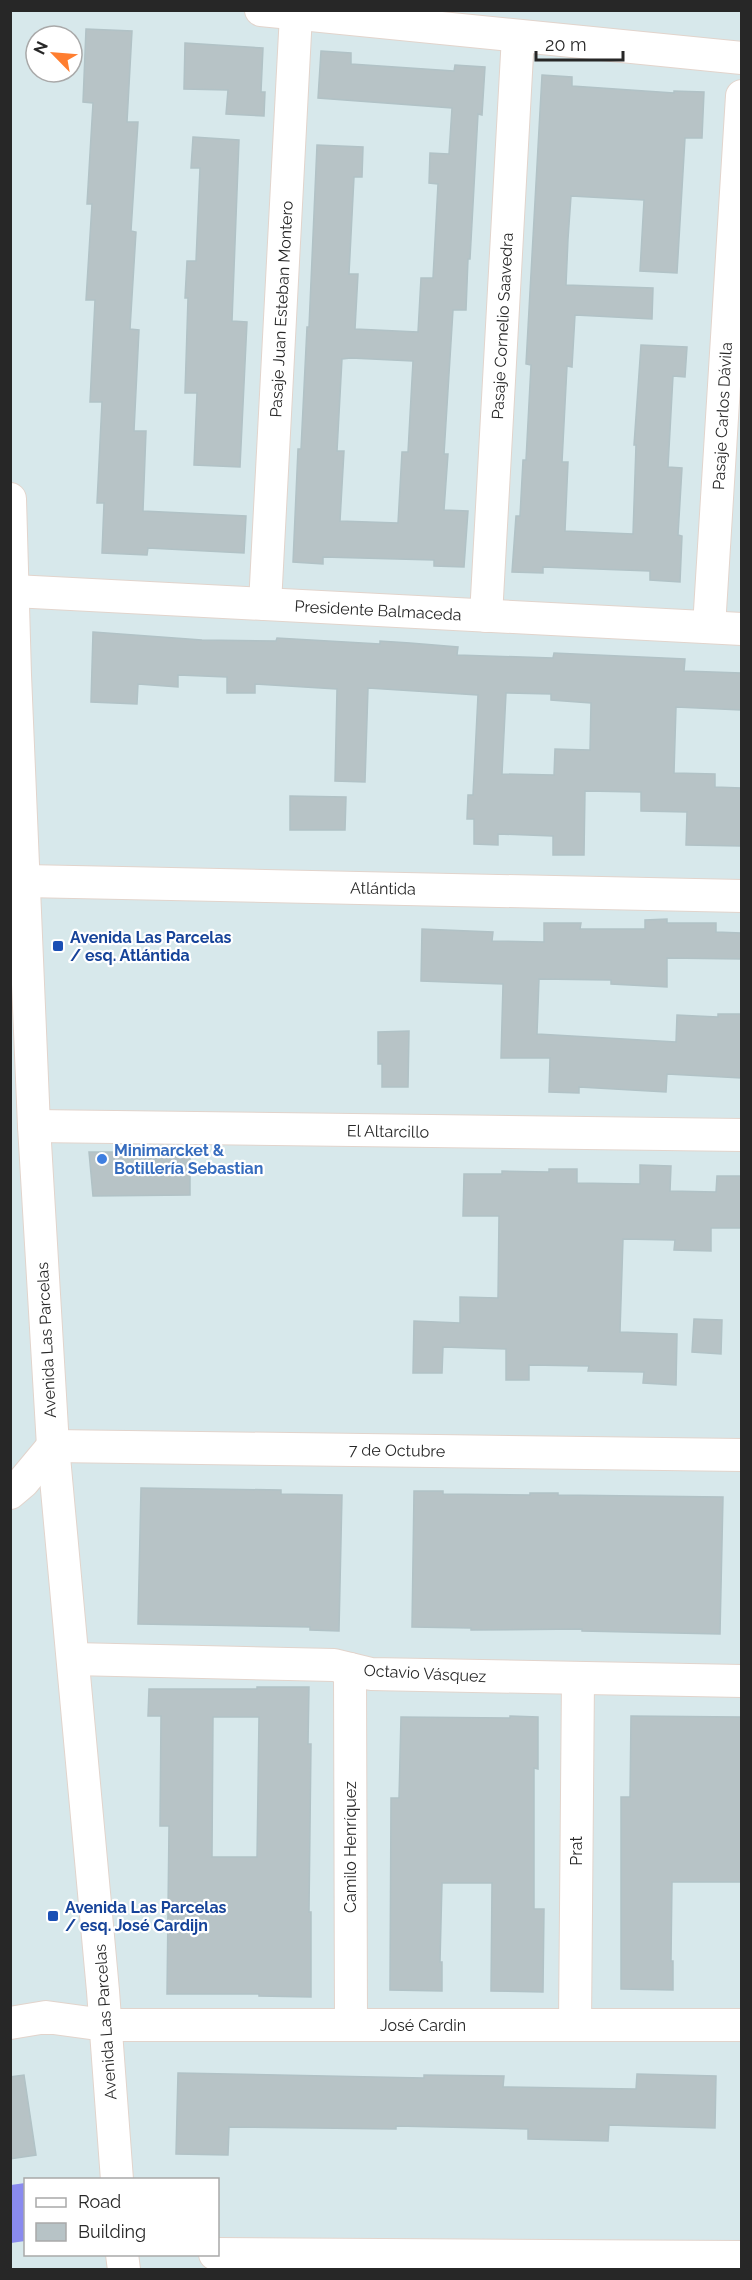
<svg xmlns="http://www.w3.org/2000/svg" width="752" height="2280" viewBox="0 0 752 2280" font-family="Raleway,sans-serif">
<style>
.pitch{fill:#898aef}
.building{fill:#b7c3c6;stroke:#b1c2c6;stroke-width:1.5;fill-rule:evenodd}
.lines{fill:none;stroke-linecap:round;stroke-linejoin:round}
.minor-casing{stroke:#e2d4cc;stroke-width:34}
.minor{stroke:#fff;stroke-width:32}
.transit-dot{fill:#1a4fb4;stroke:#fff;stroke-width:2}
.shop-dot{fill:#3f7fe0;stroke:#fff;stroke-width:2}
.labels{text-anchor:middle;stroke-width:4.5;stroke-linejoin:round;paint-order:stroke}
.street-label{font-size:16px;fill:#272727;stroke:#fff}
.transit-label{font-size:16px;font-weight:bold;fill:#164399;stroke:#fff;text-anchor:start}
.shop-label{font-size:16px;font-weight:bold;fill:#366cbe;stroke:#fff;text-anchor:start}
</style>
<rect width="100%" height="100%" fill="#d7e8eb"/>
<path class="pitch" d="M25 2183V2241L11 2243V2185Z"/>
<g class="building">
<path d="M86 29 132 31 127 122H138L131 231 136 232 130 329 139 330 134 431H146L143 511 246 516 244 553 148 548 147 555 102 553 104 503H97L102 402H90L95 300H86L92 204H87L93 103 83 102Z"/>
<path d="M185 43 263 48 261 92H265L264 116 226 114 228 90 184 89Z"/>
<path d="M321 51 351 53V64L454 71 455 65 485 67 482 115 478 114 470 259H468L466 310H453L444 454H448L444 510 468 511 464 567 434 566V560L323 557V564L293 562 298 449H301L307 327H309L317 145 363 147 362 177H354L349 274H358L355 329 418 332 421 278H433L438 184 429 183 430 153 449 154 452 108 318 98ZM351 358 413 361 408 452H402L398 523 340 521 344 451H337L342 359Z"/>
<path d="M542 75 572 77V86L674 93V91L704 92 702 138H685L677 273 640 271 644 200 571 196 568 239 566 285 653 288 652 319 575 315 572 367 567 366 562 462H568L565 531 633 534 636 445H634L641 345 687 347 685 377 673 376 668 467 682 468 678 535 682 536 680 582 650 580V571L543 567V573L512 572 516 516H520L523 460H526L531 365 526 364Z"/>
<path d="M193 137 239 140 232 321 247 322 240 467 194 465 197 393H185L188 298H185L187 261H196L200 168H191Z"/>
<path d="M93 632 202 640 276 641 277 638 380 644V641L410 643 458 647 457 655 553 658 554 653 685 659 684 671 741 673V710L676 707 674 773 715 774V787L741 788V846L686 845 687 812 641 811V792L585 791 584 855H553V836L498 834V845L474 844V819H467L468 795H473L478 695 368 688 365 782 335 781 337 689 255 684V693H227V677L178 675V687L138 684 137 704 91 702ZM506 693 551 694V700L591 703 590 750 555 749 554 775 502 774Z"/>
<path d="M290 796 346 797 345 830H290Z"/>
<path d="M667 919V923H716V932L741 933V959L667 958V987L611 984V980L539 979 537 1034 676 1042 677 1015 718 1017V1014H741V1078L667 1074 666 1092 579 1087V1093L549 1092 550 1058H501L503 984 421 981 422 929 493 932 492 941 544 942V923H581L580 929H645V920Z"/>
<path d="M409 1031 408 1087H382V1064H378V1032Z"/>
<path d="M89 1152H190V1195L93 1196Z"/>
<path d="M640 1165 671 1166 670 1191 716 1192 717 1176H741V1228H711V1251L674 1250 675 1240 623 1239 620 1332 677 1334 676 1385 643 1383 644 1372 588 1371 589 1366 529 1365V1380H506V1349L443 1347 442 1373H413L414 1321 460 1323V1297L498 1298 499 1216H463L464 1174H502V1171L549 1172V1169H577V1183L640 1184Z"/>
<path d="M694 1319 722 1320 721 1354 692 1352Z"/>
<path d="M141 1488 281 1490V1494L342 1495 339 1631 310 1630V1627L138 1624Z"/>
<path d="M414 1491H443V1494L530 1495V1493H558V1495L723 1497 720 1634 582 1631V1629L471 1630V1628L412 1627Z"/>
<path d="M257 1687H309L308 1744H311L309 1912H311V1997L259 1996V1994H167L169 1826H160L161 1716H148L149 1689H257ZM213 1717H259L257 1857H212Z"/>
<path d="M510 1716 538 1717V1769L534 1768V1909H544L543 1992 491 1991 492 1883H442L440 1962H442V1991L390 1990 391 1798H399L401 1717 510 1718Z"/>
<path d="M631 1716 741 1717V1882H672L671 1961H673V1990L621 1989V1797H630Z"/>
<path d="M178 2073 424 2078V2075L504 2076 503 2087 636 2089 637 2074 716 2076 715 2128 609 2125 608 2141 528 2139V2129L396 2126V2129L229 2127 228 2155 176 2154Z"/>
<path d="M24 2075 36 2155 10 2159V2077Z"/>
</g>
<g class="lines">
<g class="minor-casing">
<g id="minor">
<path d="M261 10 742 58"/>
<path d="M10 499 15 675 34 1126 53 1446 103 1991 117 2180"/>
<path d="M14 591 742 629"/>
<path d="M265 604 296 14"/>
<path d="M486 616 518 36"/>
<path d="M709 627 742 96"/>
<path d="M25 881 742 896"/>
<path d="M34 1126 742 1135"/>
<path d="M53 1446 742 1455"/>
<path d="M10 1493 23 1482 53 1446"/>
<path d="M73 1659 334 1665 371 1674 742 1681"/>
<path d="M350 1669 351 2025"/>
<path d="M10 2023 46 2017 105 2025H742"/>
<path d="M575 2025 578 1678"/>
<path d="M122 2254 124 2270"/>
<path d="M215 2254 742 2257"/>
</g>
</g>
<use href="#minor" class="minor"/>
</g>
<g class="transit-dot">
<rect x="52" y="940" width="12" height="12" rx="3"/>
<rect x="47" y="1910" width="12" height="12" rx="3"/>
</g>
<circle class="shop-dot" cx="102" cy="1159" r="6"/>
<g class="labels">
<g class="street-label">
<text transform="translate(281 309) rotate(-87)" y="6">Pasaje Juan Esteban Montero</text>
<text transform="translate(502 326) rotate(-87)" y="6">Pasaje Cornelio Saavedra</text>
<text transform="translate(722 416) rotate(-87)" y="6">Pasaje Carlos Dávila</text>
<text transform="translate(378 610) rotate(3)" y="6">Presidente Balmaceda</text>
<text transform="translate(383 888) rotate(1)" y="6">Atlántida</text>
<text transform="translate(388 1131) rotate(1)" y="6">El Altarcillo</text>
<text transform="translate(46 1340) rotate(-93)" y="6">Avenida Las Parcelas</text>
<text transform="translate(397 1450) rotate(1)" y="6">7 de Octubre</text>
<text transform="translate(425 1673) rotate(3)" y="6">Octavio Vásquez</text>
<text transform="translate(350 1847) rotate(-90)" y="6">Camilo Henríquez</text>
<text transform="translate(576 1851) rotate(-90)" y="6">Prat</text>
<text transform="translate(105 2022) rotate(-94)" y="6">Avenida Las Parcelas</text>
<text x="423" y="2031">José Cardin</text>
</g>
<g class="transit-label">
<text x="70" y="943">Avenida Las Parcelas<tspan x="70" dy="18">/ esq. Atlántida</tspan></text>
<text x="65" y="1913">Avenida Las Parcelas<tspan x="65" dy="18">/ esq. José Cardijn</tspan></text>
</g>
<g class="shop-label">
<text x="114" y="1156">Minimarcket &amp;<tspan x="114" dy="18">Botillería Sebastian</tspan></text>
</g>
</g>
<rect width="752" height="2280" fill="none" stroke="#272727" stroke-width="24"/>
<rect x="24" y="2178" width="195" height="78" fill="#ffffff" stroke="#a9a9a9" stroke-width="1.5"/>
<rect x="36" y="2198" width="30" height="9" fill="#ffffff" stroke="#a9a9a9" stroke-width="1.5"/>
<text x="78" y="2208" font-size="18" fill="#272727">Road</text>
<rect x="36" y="2223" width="30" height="18" fill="#b7c3c6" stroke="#a9a9a9" stroke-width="1.5"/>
<text x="78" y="2238" font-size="18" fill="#272727">Building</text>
<g transform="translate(54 54) rotate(295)"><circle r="28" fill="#ffffff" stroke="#a9a9a9" stroke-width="1.5"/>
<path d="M0-4.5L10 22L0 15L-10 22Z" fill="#ff7e30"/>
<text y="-9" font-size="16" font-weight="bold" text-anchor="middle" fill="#272727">N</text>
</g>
<path d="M536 51v9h87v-9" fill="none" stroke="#272727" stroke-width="3"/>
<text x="545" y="51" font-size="18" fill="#272727" stroke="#ffffff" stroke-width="4.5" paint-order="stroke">20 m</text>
</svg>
